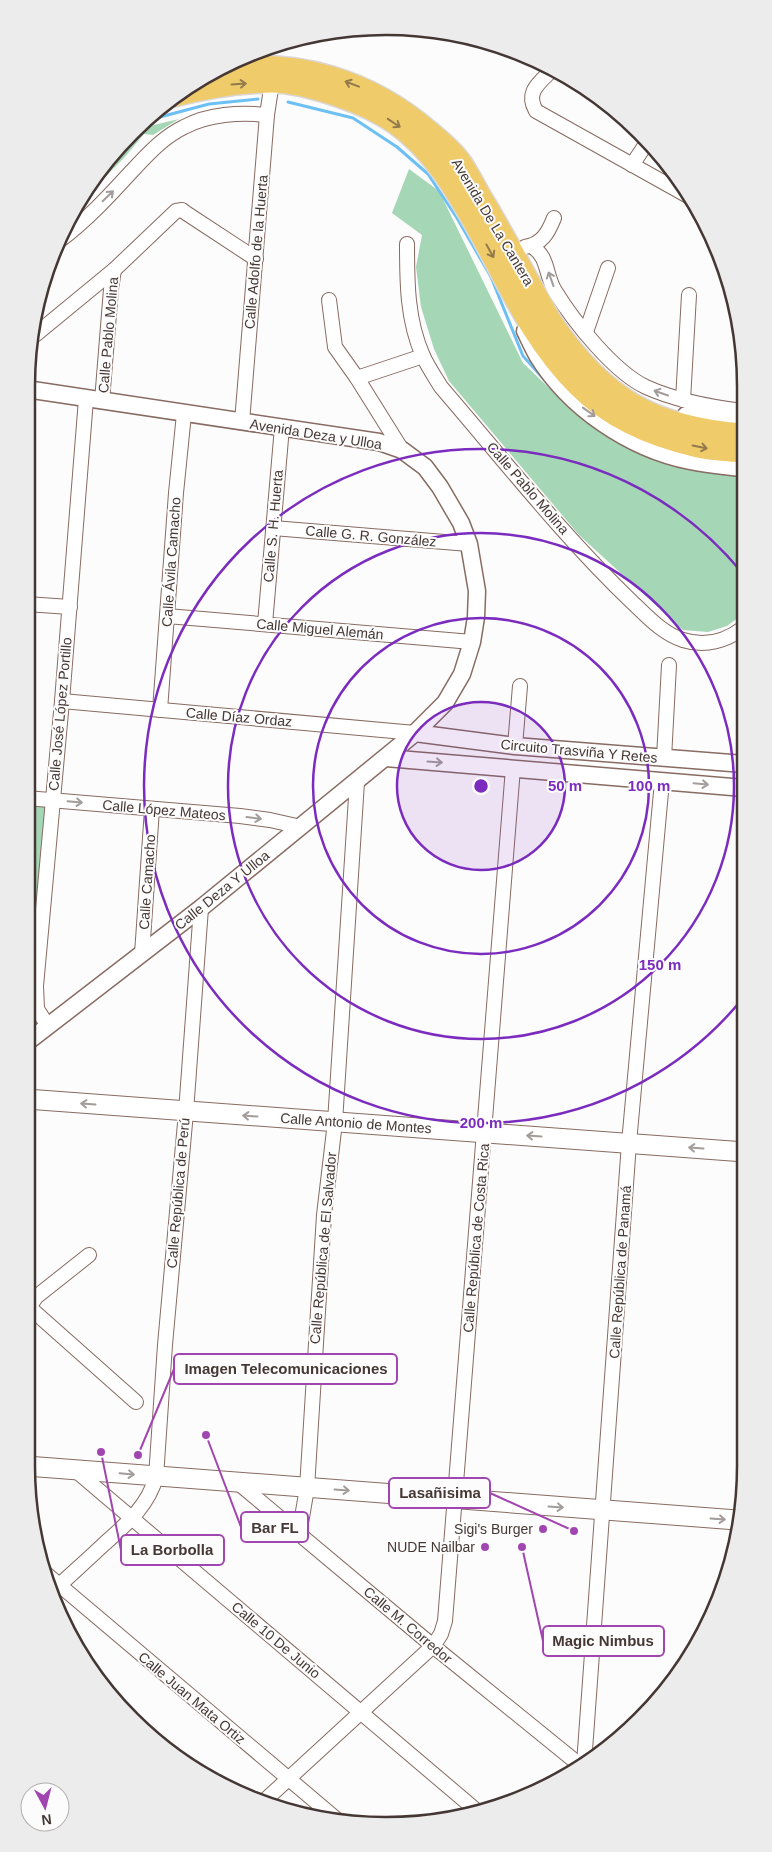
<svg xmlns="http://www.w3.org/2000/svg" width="772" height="1852" viewBox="0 0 772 1852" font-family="Arial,sans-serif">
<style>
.green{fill:#a5d6b5}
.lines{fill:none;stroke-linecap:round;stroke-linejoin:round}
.stream{stroke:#6dc0f3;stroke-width:3}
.minor-casing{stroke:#886b61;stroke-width:16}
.tertiary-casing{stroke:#886b61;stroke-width:19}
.secondary-casing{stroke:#886b61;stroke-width:21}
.primary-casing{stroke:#dad7d6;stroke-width:24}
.minor{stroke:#fff;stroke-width:14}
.tertiary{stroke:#fff;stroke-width:16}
.secondary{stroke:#fff;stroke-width:19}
.primary{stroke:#efcb6a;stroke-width:21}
.oneway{stroke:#927a4c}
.oneway2{stroke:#a29c9a}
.ring{fill:none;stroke:#7b2cbf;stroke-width:2.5}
.poi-dot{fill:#a145b0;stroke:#fcfcfc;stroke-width:2}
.labels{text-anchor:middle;stroke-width:4;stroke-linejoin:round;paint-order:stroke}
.street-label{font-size:14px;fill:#453834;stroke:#fcfcfc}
.poi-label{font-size:14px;fill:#453834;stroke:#fcfcfc;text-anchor:end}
.rim{fill:none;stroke:#453834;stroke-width:2.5}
.centre{fill:#7b2cbf;stroke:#fcfcfc;stroke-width:2.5}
.ring-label{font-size:15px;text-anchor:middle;font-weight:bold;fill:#7b2cbf;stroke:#fcfcfc;stroke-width:4;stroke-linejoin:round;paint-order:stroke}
.leader{fill:none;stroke:#a145b0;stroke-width:2}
.callout-dot{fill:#a145b0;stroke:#fcfcfc;stroke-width:2}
.callout{fill:#fcfcfc;stroke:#a145b0;stroke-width:2}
.callout-label{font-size:15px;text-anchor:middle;font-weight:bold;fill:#453834}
</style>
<rect width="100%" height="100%" fill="#fcfcfc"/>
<g class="green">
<path d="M179 119 153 135 144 134 124 158 73 209 115 149 137 129Z"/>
<path d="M409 169 439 191 523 363 569 407 618 442 708 471 743 476V614L727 626 708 632 683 630 579 535 449 381 434 349 421 307 416 267 422 235 392 213Z"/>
<path d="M26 796 55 798 38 1014 46 1027 26 1043Z"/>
</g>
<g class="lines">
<g class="stream">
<path d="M288 102 353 118 397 147 428 174 457 218 491 277 523 356 550 386"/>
<path d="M145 121 209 104 258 99"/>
<path d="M561 398 577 413"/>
</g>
<g class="minor-casing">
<g id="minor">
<path d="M552 70C539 83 525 92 536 111L688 196"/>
<path d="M632 165 648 141"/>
<path d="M59 241C86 221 109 196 131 172 147 155 163 137 184 127 208 114 240 112 267 115"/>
<path d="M407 244C407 282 407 320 423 356 428 367 435 377 441 387 503 459 563 536 632 602 647 616 663 634 683 640 705 647 726 641 743 628"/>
<path d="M531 246C549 256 545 275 555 291 574 322 614 372 646 387 677 401 710 407 743 411"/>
<path d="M525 247C542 244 548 233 554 218"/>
<path d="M329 300 335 347 357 378 402 450"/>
<path d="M586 332 608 268"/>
<path d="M35 335 114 270 176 211 182 210 186 213 256 259"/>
<path d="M357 378 423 356"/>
<path d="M683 400 689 295"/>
<path d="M102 401 111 289 114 270"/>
<path d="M242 422 267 115 272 82"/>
<path d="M273 528 469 544"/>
<path d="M26 604 70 607"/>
<path d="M167 616 472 642"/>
<path d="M265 624 282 427"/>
<path d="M62 701 415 733"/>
<path d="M160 710 176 493 184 414"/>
<path d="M515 746 520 686"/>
<path d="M664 758 669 665"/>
<path d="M26 798 240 816 270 820 301 827"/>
<path d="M142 954 152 809"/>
<path d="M48 1026 37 1009 36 986 62 701 86 399"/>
<path d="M29 1307 136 1402"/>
<path d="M26 1312 36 1297 89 1255"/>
<path d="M75 1470 477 1811"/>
<path d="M237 1482 433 1646 581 1766"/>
<path d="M299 1535 307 1488 324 1215 335 1122 357 782"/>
<path d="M44 1572 341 1823"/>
<path d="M51 1593C68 1577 85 1562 102 1546 124 1526 148 1507 156 1477L165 1345 186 1112 201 908"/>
<path d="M584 1764 629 1143 662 781"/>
<path d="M262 1803 433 1646 441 1634 445 1621 513 768"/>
</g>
</g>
<g class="tertiary-casing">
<g id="tertiary">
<path d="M525 331C529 339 533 348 537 355 569 408 630 449 690 461 708 465 725 466 743 468"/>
<path d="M26 389 379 442 402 450 425 467 440 487 461 523 469 544 477 591 476 617 472 642 462 674 445 703 415 733 201 908 26 1043"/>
<path d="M686 415 736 423"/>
<path d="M415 733 515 746 744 764"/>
<path d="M386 758 744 788"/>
</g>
</g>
<g class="secondary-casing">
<g id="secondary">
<path d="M26 1099 745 1152"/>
<path d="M26 1466 737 1520"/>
</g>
</g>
<g class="primary-casing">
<g id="primary">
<path d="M218 69C297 58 370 80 430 132 441 141 454 152 462 164 471 178 478 193 487 207 509 245 530 284 552 323 603 398 652 427 743 434"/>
<path d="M174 96C205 88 239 82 272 82 294 82 317 89 338 96 359 103 378 111 396 124 431 149 454 187 475 224 506 279 532 341 578 386 610 419 654 437 698 447 712 450 728 451 743 452"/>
</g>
</g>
<use href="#minor" class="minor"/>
<use href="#tertiary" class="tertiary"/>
<use href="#secondary" class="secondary"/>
<use href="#primary" class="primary"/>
</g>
<defs><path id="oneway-shaft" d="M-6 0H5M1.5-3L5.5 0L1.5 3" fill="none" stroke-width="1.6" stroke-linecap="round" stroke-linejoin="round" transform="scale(1.25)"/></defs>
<g class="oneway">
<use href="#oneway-shaft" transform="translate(239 84) rotate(-4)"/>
<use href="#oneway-shaft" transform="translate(352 84) rotate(-159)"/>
<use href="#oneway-shaft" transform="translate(394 123) rotate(34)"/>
<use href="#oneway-shaft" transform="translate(490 251) rotate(61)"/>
<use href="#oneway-shaft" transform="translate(700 447) rotate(11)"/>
</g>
<g class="oneway2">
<use href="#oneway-shaft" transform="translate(108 196) rotate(-44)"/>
<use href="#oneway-shaft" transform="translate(551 279) rotate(-110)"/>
<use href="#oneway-shaft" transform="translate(661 393) rotate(-161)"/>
<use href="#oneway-shaft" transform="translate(589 412) rotate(36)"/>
<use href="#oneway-shaft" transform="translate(435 762) rotate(4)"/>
<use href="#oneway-shaft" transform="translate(701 784) rotate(5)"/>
<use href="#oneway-shaft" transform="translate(75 802) rotate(5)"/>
<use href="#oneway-shaft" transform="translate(254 818) rotate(7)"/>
<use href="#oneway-shaft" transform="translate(88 1104) rotate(-176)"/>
<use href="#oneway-shaft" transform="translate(250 1116) rotate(-176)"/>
<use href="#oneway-shaft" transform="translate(534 1136) rotate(-176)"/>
<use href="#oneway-shaft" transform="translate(696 1148) rotate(-176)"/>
<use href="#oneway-shaft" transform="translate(127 1474) rotate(5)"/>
<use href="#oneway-shaft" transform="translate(342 1490) rotate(4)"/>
<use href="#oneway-shaft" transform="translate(556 1507) rotate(4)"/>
<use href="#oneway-shaft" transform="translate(718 1519) rotate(4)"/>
</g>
<circle cx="481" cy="786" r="84" fill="#7b2cbf" fill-opacity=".12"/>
<g class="ring">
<circle cx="481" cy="786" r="84"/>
<circle cx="481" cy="786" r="168"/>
<circle cx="481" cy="786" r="253"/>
<path d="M743 998A337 337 0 1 1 743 574"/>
</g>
<g class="poi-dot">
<circle cx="543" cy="1529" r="5"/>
<circle cx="485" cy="1547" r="5"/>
</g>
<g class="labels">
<g class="street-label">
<text transform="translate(493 222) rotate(59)" y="5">Avenida De La Cantera</text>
<text transform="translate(256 252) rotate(-85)" y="5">Calle Adolfo de la Huerta</text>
<text transform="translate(108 335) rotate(-85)" y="5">Calle Pablo Molina</text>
<text transform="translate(316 434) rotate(9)" y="5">Avenida Deza y Ulloa</text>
<text transform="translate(528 488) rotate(49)" y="5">Calle Pablo Molina</text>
<text transform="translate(273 526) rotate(-85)" y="5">Calle S. H. Huerta</text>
<text transform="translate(371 536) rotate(5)" y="5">Calle G. R. González</text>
<text transform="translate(171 562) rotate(-86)" y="5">Calle Ávila Camacho</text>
<text transform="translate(320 629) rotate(5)" y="5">Calle Miguel Alemán</text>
<text transform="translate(60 714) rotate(-85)" y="5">Calle José López Portillo</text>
<text transform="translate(239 717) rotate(5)" y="5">Calle Díaz Ordaz</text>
<text transform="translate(579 751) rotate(5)" y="5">Circuito Trasviña Y Retes</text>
<text transform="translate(164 810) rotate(5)" y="5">Calle López Mateos</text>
<text transform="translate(147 882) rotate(-86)" y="5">Calle Camacho</text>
<text transform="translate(222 890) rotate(-39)" y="5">Calle Deza Y Ulloa</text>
<text transform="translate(356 1123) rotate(4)" y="5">Calle Antonio de Montes</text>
<text transform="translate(178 1193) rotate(-85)" y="5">Calle República de Perú</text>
<text transform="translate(476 1238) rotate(-85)" y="5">Calle República de Costa Rica</text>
<text transform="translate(323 1248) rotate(-85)" y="5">Calle República de El Salvador</text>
<text transform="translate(620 1272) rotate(-86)" y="5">Calle República de Panamá</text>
<text transform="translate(408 1625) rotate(40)" y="5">Calle M. Corredor</text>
<text transform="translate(276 1640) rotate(40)" y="5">Calle 10 De Junio</text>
<text transform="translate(192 1698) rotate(40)" y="5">Calle Juan Mata Ortiz</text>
</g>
<g class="poi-label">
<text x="533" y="1534">Sigi's Burger</text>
<text x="475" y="1552">NUDE Nailbar</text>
</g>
</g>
<path d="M0 0H772V1852H0ZM386 35H386A351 351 0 0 1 737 386V1466A351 351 0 0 1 386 1817H386A351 351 0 0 1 35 1466V386A351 351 0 0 1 386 35Z" fill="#edecec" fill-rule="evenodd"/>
<path class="rim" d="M386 35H386A351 351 0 0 1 737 386V1466A351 351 0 0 1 386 1817H386A351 351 0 0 1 35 1466V386A351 351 0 0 1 386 35Z"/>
<circle cx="481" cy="786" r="8" class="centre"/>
<g class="ring-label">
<text x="565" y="791">50 m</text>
<text x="649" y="791">100 m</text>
<text x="660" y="970">150 m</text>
<text x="481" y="1128">200 m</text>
</g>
<path class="leader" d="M138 1455L174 1369M574 1531L490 1493M206 1435L241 1527M101 1452L121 1550M522 1547L543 1641"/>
<g class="callout-dot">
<circle cx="138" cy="1455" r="5"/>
<circle cx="574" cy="1531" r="5"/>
<circle cx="206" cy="1435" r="5"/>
<circle cx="101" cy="1452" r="5"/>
<circle cx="522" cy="1547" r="5"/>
</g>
<g class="callout">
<rect x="174" y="1354" width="223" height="30" rx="5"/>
<rect x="389" y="1478" width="101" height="30" rx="5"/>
<rect x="241" y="1512" width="67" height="30" rx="5"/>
<rect x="121" y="1535" width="103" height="30" rx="5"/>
<rect x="543" y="1626" width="121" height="30" rx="5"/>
</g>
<g class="callout-label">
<text x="286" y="1374">Imagen Telecomunicaciones</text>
<text x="440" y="1498">Lasañisima</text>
<text x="275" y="1533">Bar FL</text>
<text x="172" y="1555">La Borbolla</text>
<text x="603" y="1646">Magic Nimbus</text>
</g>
<g transform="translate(45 1807) rotate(173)"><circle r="24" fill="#fcfcfc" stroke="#b3aeac"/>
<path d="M0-4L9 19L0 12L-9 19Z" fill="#a145b0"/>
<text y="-8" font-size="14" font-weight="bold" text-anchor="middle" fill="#453834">N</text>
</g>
</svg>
